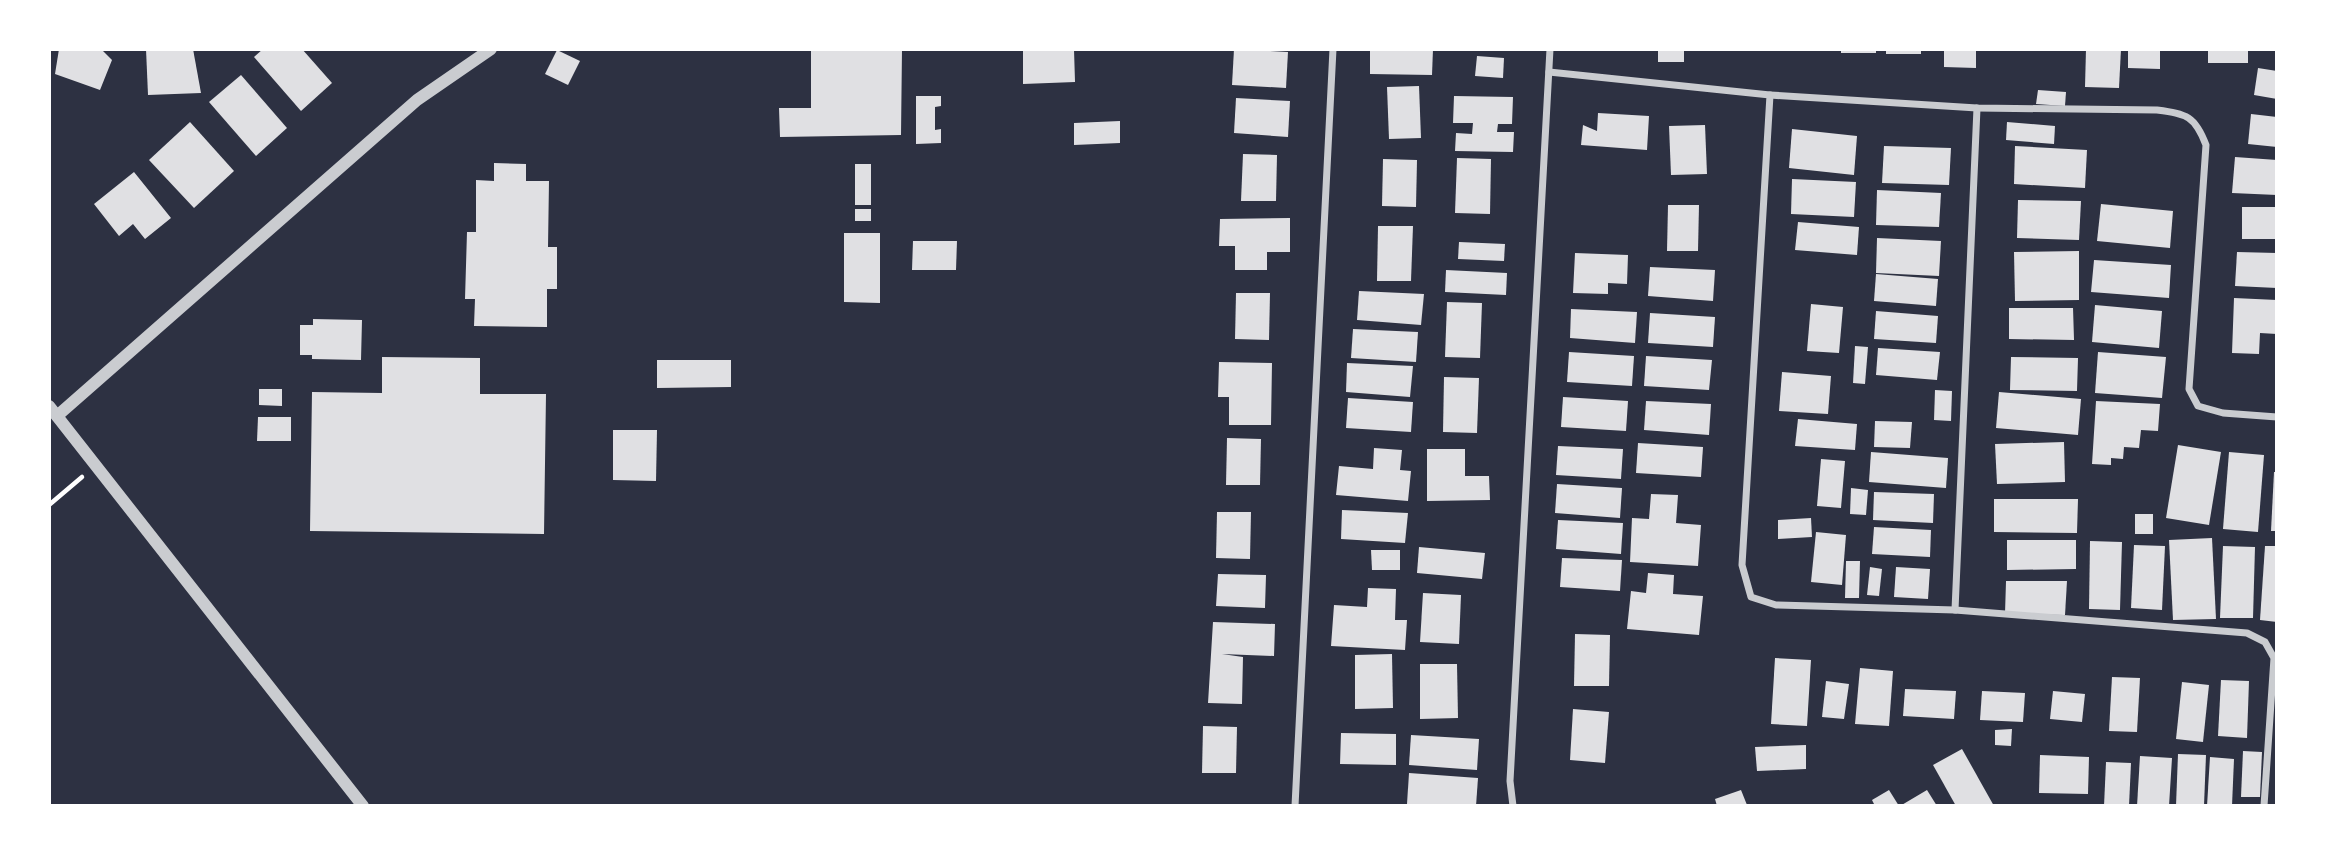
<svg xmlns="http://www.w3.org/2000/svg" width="2326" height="855" viewBox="0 0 2326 855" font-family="Figtree,sans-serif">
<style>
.building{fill:#e0e0e3}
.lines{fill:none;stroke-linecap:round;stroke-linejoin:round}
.path{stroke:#fff;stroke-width:4.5}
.minor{stroke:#caccd0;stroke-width:7}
.tertiary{stroke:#caccd0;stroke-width:12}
</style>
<rect width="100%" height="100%" fill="#2d3142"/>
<g class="building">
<path d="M59 49H101L112 60 100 90 55 74Z"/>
<path d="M146 49H193L201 93 148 95Z"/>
<path d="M263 49H302L332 83 301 111 254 57Z"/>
<path d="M811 49H902L901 135 780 137 779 108H811Z"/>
<path d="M1023 49H1074L1075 82 1023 84Z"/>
<path d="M1234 49 1288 52 1286 88 1232 85Z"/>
<path d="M1370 49H1433L1432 75 1370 74Z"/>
<rect x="1658" y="49" width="26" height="13"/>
<rect x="1841" y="49" width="35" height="4"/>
<rect x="1886" y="49" width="35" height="5"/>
<path d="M1944 49H1976V68L1944 67Z"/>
<path d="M2086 49H2121L2119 88 2085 87Z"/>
<path d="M2128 49H2160V69L2128 68Z"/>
<rect x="2208" y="49" width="40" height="14"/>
<path d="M557 50 580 61 568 85 545 74Z"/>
<path d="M1477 56 1504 58 1503 78 1475 76Z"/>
<path d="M2258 68 2277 71V99L2254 95Z"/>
<path d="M241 75 287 128 256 156 209 102Z"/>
<path d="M1419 86 1421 138 1389 139 1387 87Z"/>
<path d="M2038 90 2066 92 2065 106 2036 104Z"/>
<path d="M916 96H941V106L935 107V130L941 129V143L916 144Z"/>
<path d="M1454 96 1513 97 1512 124H1498L1497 132H1514L1513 152 1455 151 1456 133 1472 134 1473 123H1453Z"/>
<path d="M1236 98 1290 101 1288 137 1234 133Z"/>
<path d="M1598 113 1649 116 1647 150 1581 145 1583 125 1597 131Z"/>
<path d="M2251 114 2277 117V147L2248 144Z"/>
<path d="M1120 121V143L1074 145V123Z"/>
<path d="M190 122 234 171 194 208 149 160Z"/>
<path d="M2007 122 2055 126 2054 144 2006 140Z"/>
<path d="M1705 125 1707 174 1671 175 1669 126Z"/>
<path d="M1792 129 1857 136 1854 175 1789 168Z"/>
<path d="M1884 146 1951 148 1949 185 1882 183Z"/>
<path d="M2015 146 2087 150 2085 188 2014 184Z"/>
<path d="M1243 154 1277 155 1276 201H1241Z"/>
<path d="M2235 157 2277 160V195L2232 193Z"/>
<path d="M1457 158 1491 159 1490 214 1455 213Z"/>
<path d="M1383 159 1417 160 1416 207 1382 206Z"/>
<path d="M494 163 526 164V181H549L548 247H557V289H547V327L474 326 475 299H465L467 232H476V180L494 181Z"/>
<rect x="855" y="164" width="16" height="41"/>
<path d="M134 172 171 218 145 239 133 224 119 236 94 204Z"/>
<path d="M1792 179 1856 182 1854 217 1791 214Z"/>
<path d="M1877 190 1941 193 1939 227 1876 225Z"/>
<path d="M2018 200 2081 201 2079 240 2017 238Z"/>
<path d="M2101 204 2173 211 2170 248 2097 241Z"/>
<path d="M1668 205H1699L1698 251H1667Z"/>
<rect x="2242" y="207" width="35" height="32"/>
<rect x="855" y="209" width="16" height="12"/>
<path d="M1290 218V252H1267V270H1235V246H1219L1220 219Z"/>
<path d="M1798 222 1859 227 1857 255 1795 250Z"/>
<path d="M1378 226H1413L1411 281H1377Z"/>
<path d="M844 233H880V303L844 302Z"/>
<path d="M1877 238 1941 241 1939 276 1876 273Z"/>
<path d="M913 241H957L956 270H912Z"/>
<path d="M1459 242 1505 244 1504 261 1458 259Z"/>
<path d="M2079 251V300L2015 301 2014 252Z"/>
<path d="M2237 252 2277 253V288L2235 286Z"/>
<path d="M1575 253 1628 255 1627 284 1608 283V294L1573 293Z"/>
<path d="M2094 260 2171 265 2169 298 2091 292Z"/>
<path d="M1650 267 1715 270 1713 301 1648 296Z"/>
<path d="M1446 270 1507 273 1506 295 1445 292Z"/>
<path d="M1876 274 1938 279 1936 306 1874 301Z"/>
<path d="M1359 291 1424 294 1421 325 1357 320Z"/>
<path d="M1236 293H1270L1269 340 1235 339Z"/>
<path d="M2234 298 2277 300V334L2260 333 2259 354 2232 353Z"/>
<path d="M1447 302 1482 303 1480 358 1445 357Z"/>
<path d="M1811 304 1843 307 1839 353 1807 351Z"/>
<path d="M2095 305 2162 311 2159 348 2092 342Z"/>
<path d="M2009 308H2073L2074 340 2009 339Z"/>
<path d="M1571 309 1637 312 1635 343 1570 338Z"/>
<path d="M1876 311 1938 316 1936 343 1874 339Z"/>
<path d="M1650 313 1715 317 1713 347 1648 343Z"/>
<path d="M313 319 362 320 361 360 312 359V355H300V325H313Z"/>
<path d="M1353 329 1418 332 1416 362 1351 358Z"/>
<path d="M1855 346 1868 347 1865 384 1853 383Z"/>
<path d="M1878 348 1940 352 1937 380 1876 375Z"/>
<path d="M1569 352 1634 356 1632 386 1567 382Z"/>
<path d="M2098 352 2166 357 2162 398 2095 393Z"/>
<path d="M1646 356 1712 360 1709 390 1644 386Z"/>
<path d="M382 357 480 358V394H546L544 534 310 531 312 392 382 393Z"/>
<path d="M2011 357 2078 358 2077 391 2010 390Z"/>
<path d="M657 360H731V387L657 388Z"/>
<path d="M1219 362 1272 363 1271 425H1229V397H1218Z"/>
<path d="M1347 363 1413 366 1410 397 1346 392Z"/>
<path d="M1782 372 1831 376 1828 414 1779 411Z"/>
<path d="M1444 377 1479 378 1477 433 1443 432Z"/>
<path d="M259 389H282V406L259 405Z"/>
<path d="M1935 390 1952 391 1951 421 1934 420Z"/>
<path d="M1999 392 2081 399 2078 435 1996 428Z"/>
<path d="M1563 397 1628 401 1626 431 1561 427Z"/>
<path d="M1348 398 1413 402 1411 432 1346 428Z"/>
<path d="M1646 401 1711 404 1709 435 1644 430Z"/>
<path d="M2096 401 2160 404 2158 431 2141 430 2139 448 2124 447 2123 459 2111 458V465L2092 464Z"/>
<path d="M258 417H291V441H257Z"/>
<path d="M1798 419 1857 424 1855 450 1795 446Z"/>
<path d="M1875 421 1912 422 1910 448 1874 447Z"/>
<path d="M613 430H657L656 481 613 480Z"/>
<path d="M1227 438 1261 439 1260 485H1226Z"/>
<path d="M2064 442 2065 482 1997 484 1995 444Z"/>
<path d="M1638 443 1703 447 1701 477 1636 473Z"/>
<path d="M2178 445 2221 452 2209 525 2166 518Z"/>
<path d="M1558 446 1623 449 1621 479 1556 475Z"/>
<path d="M1374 448 1402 450 1400 470 1411 471 1408 501 1336 495 1339 466 1373 469Z"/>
<path d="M1427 449H1465V476H1489L1490 500 1427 501Z"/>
<path d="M1871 452 1948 458 1946 488 1869 482Z"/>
<path d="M2229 452 2264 455 2258 532 2223 529Z"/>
<path d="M1821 459 1845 461 1841 508 1817 506Z"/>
<path d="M2274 472H2277V531H2271Z"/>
<path d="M1557 484 1622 488 1620 518 1555 513Z"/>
<path d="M1851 488 1868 490 1866 515 1850 514Z"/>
<path d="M1874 492 1934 494 1933 523 1873 520Z"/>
<path d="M1651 494 1678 495 1676 523 1701 525 1698 566 1630 562 1632 518 1649 519Z"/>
<path d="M1994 499H2078L2077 533 1994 532Z"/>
<path d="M1342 510 1408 513 1405 543 1341 539Z"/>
<path d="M1217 512H1251L1250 559 1216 558Z"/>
<rect x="2135" y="514" width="18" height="20"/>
<path d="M1811 518 1812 537 1778 539V520Z"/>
<path d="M1558 520 1623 523 1621 554 1556 549Z"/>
<path d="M1874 527 1931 530 1930 557 1872 554Z"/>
<path d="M1816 532 1846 535 1842 585 1811 582Z"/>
<path d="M2212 538 2216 619 2173 620 2169 540Z"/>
<path d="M2007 540H2076V569L2007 570Z"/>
<path d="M2090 541 2122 542 2120 610 2089 609Z"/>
<path d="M2134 545 2165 546 2162 610 2131 608Z"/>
<path d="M2223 546 2255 547 2253 618H2220Z"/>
<path d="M2265 546H2277V622L2260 620Z"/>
<path d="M1419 547 1485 553 1482 579 1417 573Z"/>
<path d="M1371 550H1400V570H1372Z"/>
<path d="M1562 558 1622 560 1620 591 1560 587Z"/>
<path d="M1846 561H1860L1859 598H1845Z"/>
<path d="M1870 567 1882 569 1879 596 1867 595Z"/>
<path d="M1896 567 1930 569 1928 599 1894 597Z"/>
<path d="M1648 573 1674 575 1673 594 1703 596 1699 635 1627 629 1631 591 1646 593Z"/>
<path d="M1218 574 1266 575 1265 608 1216 606Z"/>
<path d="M2006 581H2067L2065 615 2005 614Z"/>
<path d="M1368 588 1396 589 1395 620H1407L1405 650 1331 646 1334 605 1367 607Z"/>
<path d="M1423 593 1461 595 1459 644 1420 642Z"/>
<path d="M1213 622 1275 624 1274 656 1222 654 1243 657 1242 704 1208 703Z"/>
<path d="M1575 634 1610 635 1609 686H1574Z"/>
<path d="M1392 654 1393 708 1355 709V655Z"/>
<path d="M1775 658 1811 660 1807 726 1771 724Z"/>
<path d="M1420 664H1457L1458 718 1420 719Z"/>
<path d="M1860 668 1893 671 1889 726 1855 724Z"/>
<path d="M2112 677 2140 678 2137 732 2109 731Z"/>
<path d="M2221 680 2249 681 2247 738 2218 736Z"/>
<path d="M1826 681 1849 684 1844 719 1822 717Z"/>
<path d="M2182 682 2209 685 2203 742 2176 739Z"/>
<path d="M1905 689 1956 691 1954 719 1903 716Z"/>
<path d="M1982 691 2025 693 2023 722 1980 720Z"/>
<path d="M2053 691 2085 694 2082 722 2050 719Z"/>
<path d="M1573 709 1609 712 1605 763 1570 760Z"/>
<path d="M1203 726 1237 727 1236 773H1202Z"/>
<path d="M2012 729 2011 746 1995 745V730Z"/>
<path d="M1341 733 1396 734V765L1340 764Z"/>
<path d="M1411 735 1479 739 1477 770 1409 765Z"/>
<path d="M1806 745V769L1757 771 1755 747Z"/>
<path d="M1962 749 1994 806H1956L1933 765Z"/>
<path d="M2243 751 2262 752 2260 797H2241Z"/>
<path d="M2178 754 2206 755 2204 806H2176Z"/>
<path d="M2040 755 2089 757 2088 794 2039 793Z"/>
<path d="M2140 756 2172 758 2169 806H2137Z"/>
<path d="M2210 757 2234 759 2232 806H2207Z"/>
<path d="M2106 762 2131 763 2129 806H2104Z"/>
<path d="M1409 773 1478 778 1476 806 1407 804Z"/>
<path d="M1741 790 1747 805 1717 806 1715 799Z"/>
<path d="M1889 790 1899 806H1875L1872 800Z"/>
<path d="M1927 790 1937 806H1900Z"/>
</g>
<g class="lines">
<path class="path" d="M49 505 82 477"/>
<g class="minor">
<path d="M1549 72 1770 95 1742 565 1751 597 1776 605 1955 610 2247 633 2265 642 2274 658 2264 806"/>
<path d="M1770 95 1977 108 2157 110C2187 114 2195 116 2206 145L2189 389 2198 406 2223 413 2277 417"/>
<path d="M1955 610 1977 108"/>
<path d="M1295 806 1333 49"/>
<path d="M1513 806 1510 781 1550 49"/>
</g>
<g class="tertiary">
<path d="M49 406 363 806"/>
<path d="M57 416 417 100 491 49"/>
</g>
</g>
<rect width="2326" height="855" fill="none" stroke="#ffffff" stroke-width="102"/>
</svg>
